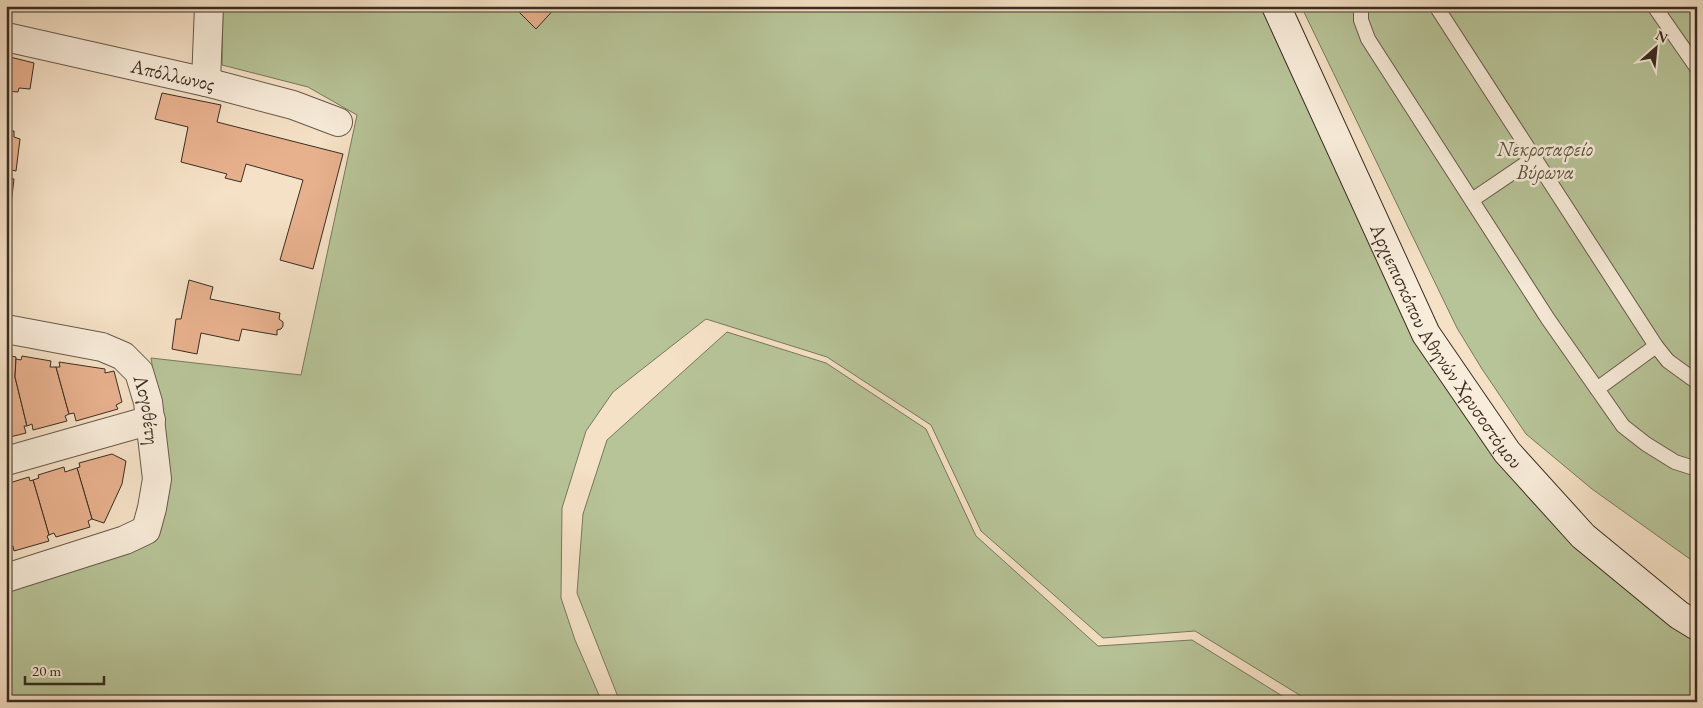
<svg xmlns="http://www.w3.org/2000/svg" width="1703" height="708" viewBox="0 0 1703 708" font-family="'EB Garamond',serif">
<style>
.green{fill:#b7c498;stroke:#78785d}
.building{fill:#e8b18e;stroke:#3a2d22}
.lines{fill:none;stroke-linecap:round;stroke-linejoin:round}
.lane-casing{stroke:#695a4b;stroke-width:16}
.street-casing{stroke:#695a4b;stroke-width:30}
.secondary-casing{stroke:#3a2d22;stroke-width:30}
.lane{stroke:#f8ecda;stroke-width:14}
.street{stroke:#f8ecda;stroke-width:28}
.secondary{stroke:#f8ecda;stroke-width:28}
.labels{text-anchor:middle;stroke-width:5;stroke-linejoin:round;paint-order:stroke}
.street-label{font-size:20px;fill:#3a2d22;stroke:#f8ecda}
.park-label{font-size:20px;font-style:italic;fill:#595340;stroke:#f8ecda}
</style>
<rect width="100%" height="100%" fill="#f5e1c6"/>
<filter id="stains"><feTurbulence type="fractalNoise" baseFrequency=".004" numOctaves="4"/><feColorMatrix values="0 0 0 0 .2 0 0 0 0 .09 0 0 0 0 .02 0 0 0 .5 -.17"/></filter>
<radialGradient id="worn" r=".72"><stop offset=".6" stop-color="#630" stop-opacity="0"/><stop offset="1" stop-color="#630" stop-opacity=".3"/></radialGradient>
<g class="green">
<path d="M223 6H1264L1421 350 1469 422 1519 485 1697 636V702H1311L1195 631 1103 638 981 531 931 425 827 357 706 319 613 392 586 431 562 508 561 598 575 640 602 702H6V591L137 544 161 418 151 358 301 375 357 115 308 87 222 65Z"/>
<path d="M1301 6H1697V564L1592 489 1526 434 1482 369 1457 328Z"/>
<path d="M727 332 826 363 926 429 976 536 1098 646 1192 640 1292 702H620L577 593 583 514 607 440Z"/>
</g>
<g class="building">
<path d="M523 6H557L536 29 518 11Z"/>
<path d="M6 56 34 63 30 89 19 88 18 92 6 91Z"/>
<path d="M162 93 221 105 217 122 343 154 313 269 280 260 303 180 246 164 241 182 225 178 227 174 181 162 188 127 155 119Z"/>
<path d="M6 130 14 131V137L20 139 16 171 11 170 10 173 6 172Z"/>
<path d="M6 172 10 173V178L14 179 10 213 6 212Z"/>
<path d="M6 222 10 223 6 247Z"/>
<path d="M189 280 213 287 210 299 280 313 279 319 283 322V326L281 329 277 330V335L242 329 239 341 201 333 197 354 172 349 176 319H181Z"/>
<path d="M6 355 16 357 15 377 27 426H24L26 433 6 438Z"/>
<path d="M22 356 51 361 50 367H56L69 414 65 416 67 421 33 430 32 424 27 426 15 377 16 359 21 360Z"/>
<path d="M59 362 105 369V373L114 371 122 402 116 405 118 409 76 421 74 413 69 414 56 367H60Z"/>
<path d="M112 454 126 461 122 484 104 523 92 519 77 468 80 467 79 463Z"/>
<path d="M64 467 65 472 77 468 92 519 88 521 90 527 56 537 54 533 49 535 33 480 39 478 38 475Z"/>
<path d="M29 477 30 481 33 480 49 535 47 536 49 541 14 551 13 546 9 547 6 536V484Z"/>
</g>
<g class="lines">
<g class="lane-casing">
<g id="lane">
<path d="M1361 6V20L1368 39 1548 319 1623 426 1646 444 1675 462 1697 469"/>
<path d="M1436 6 1656 346 1668 361 1697 382"/>
<path d="M1654 6 1697 68"/>
<path d="M1472 200 1534 158"/>
<path d="M1597 389 1656 346"/>
</g>
</g>
<g class="street-casing">
<g id="street">
<path id="s1" d="M6 37 206 82 293 105 338 122"/>
<path d="M206 82 209 6"/>
<path id="s2" d="M6 329 102 347 123 356 139 372 148 402 157 479 152 508 146 530 125 540 6 578"/>
<path d="M6 461 151 420"/>
</g>
</g>
<g class="secondary-casing">
<g id="secondary">
<path id="s3" d="M1276 6 1426 334 1507 452 1583 536 1679 615 1697 626"/>
</g>
</g>
<use href="#lane" class="lane"/>
<use href="#street" class="street"/>
<use href="#secondary" class="secondary"/>
</g>
<g class="labels">
<g class="street-label">
<text dy="7" stroke="none"><textPath href="#s1" startOffset="171">Απόλλωνος</textPath></text>
<text dy="7" stroke="none"><textPath href="#s3" startOffset="381">Αρχιεπισκόπου Αθηνών Χρυσοστόμου</textPath></text>
<text dy="7" stroke="none"><textPath href="#s2" startOffset="182">Λογοθέτη</textPath></text>
</g>
<g class="park-label">
<text x="1545" y="156">Νεκροταφείο<tspan x="1545" dy="23">Βύρωνα</tspan></text>
</g>
</g>
<rect width="1703" height="708" fill="none" stroke="#f5e1c6" stroke-width="25"/>
<rect x="8" y="8" width="1688" height="693" fill="none" stroke="#3a2d22" stroke-width="2.5"/>
<rect x="12" y="12" width="1678" height="683" fill="none" stroke="#3a2d22"/>
<g transform="translate(1656 48) rotate(27)" stroke="#f8ecda" stroke-width="4" paint-order="stroke">
<path d="M0-4L9 19L0 12L-9 19Z" fill="#3a2d22"/>
<text y="-8" font-size="14" font-weight="bold" text-anchor="middle" fill="#3a2d22">N</text>
</g>
<path d="M25 676v8h79v-8" fill="none" stroke="#3a2d22" stroke-width="2.5"/>
<text x="32" y="676" font-size="15" fill="#3a2d22" stroke="#f8ecda" stroke-width="4" paint-order="stroke">20 m</text>
<rect width="100%" height="100%" filter="url(#stains)"/>
<rect width="100%" height="100%" fill="url(#worn)"/>
</svg>
